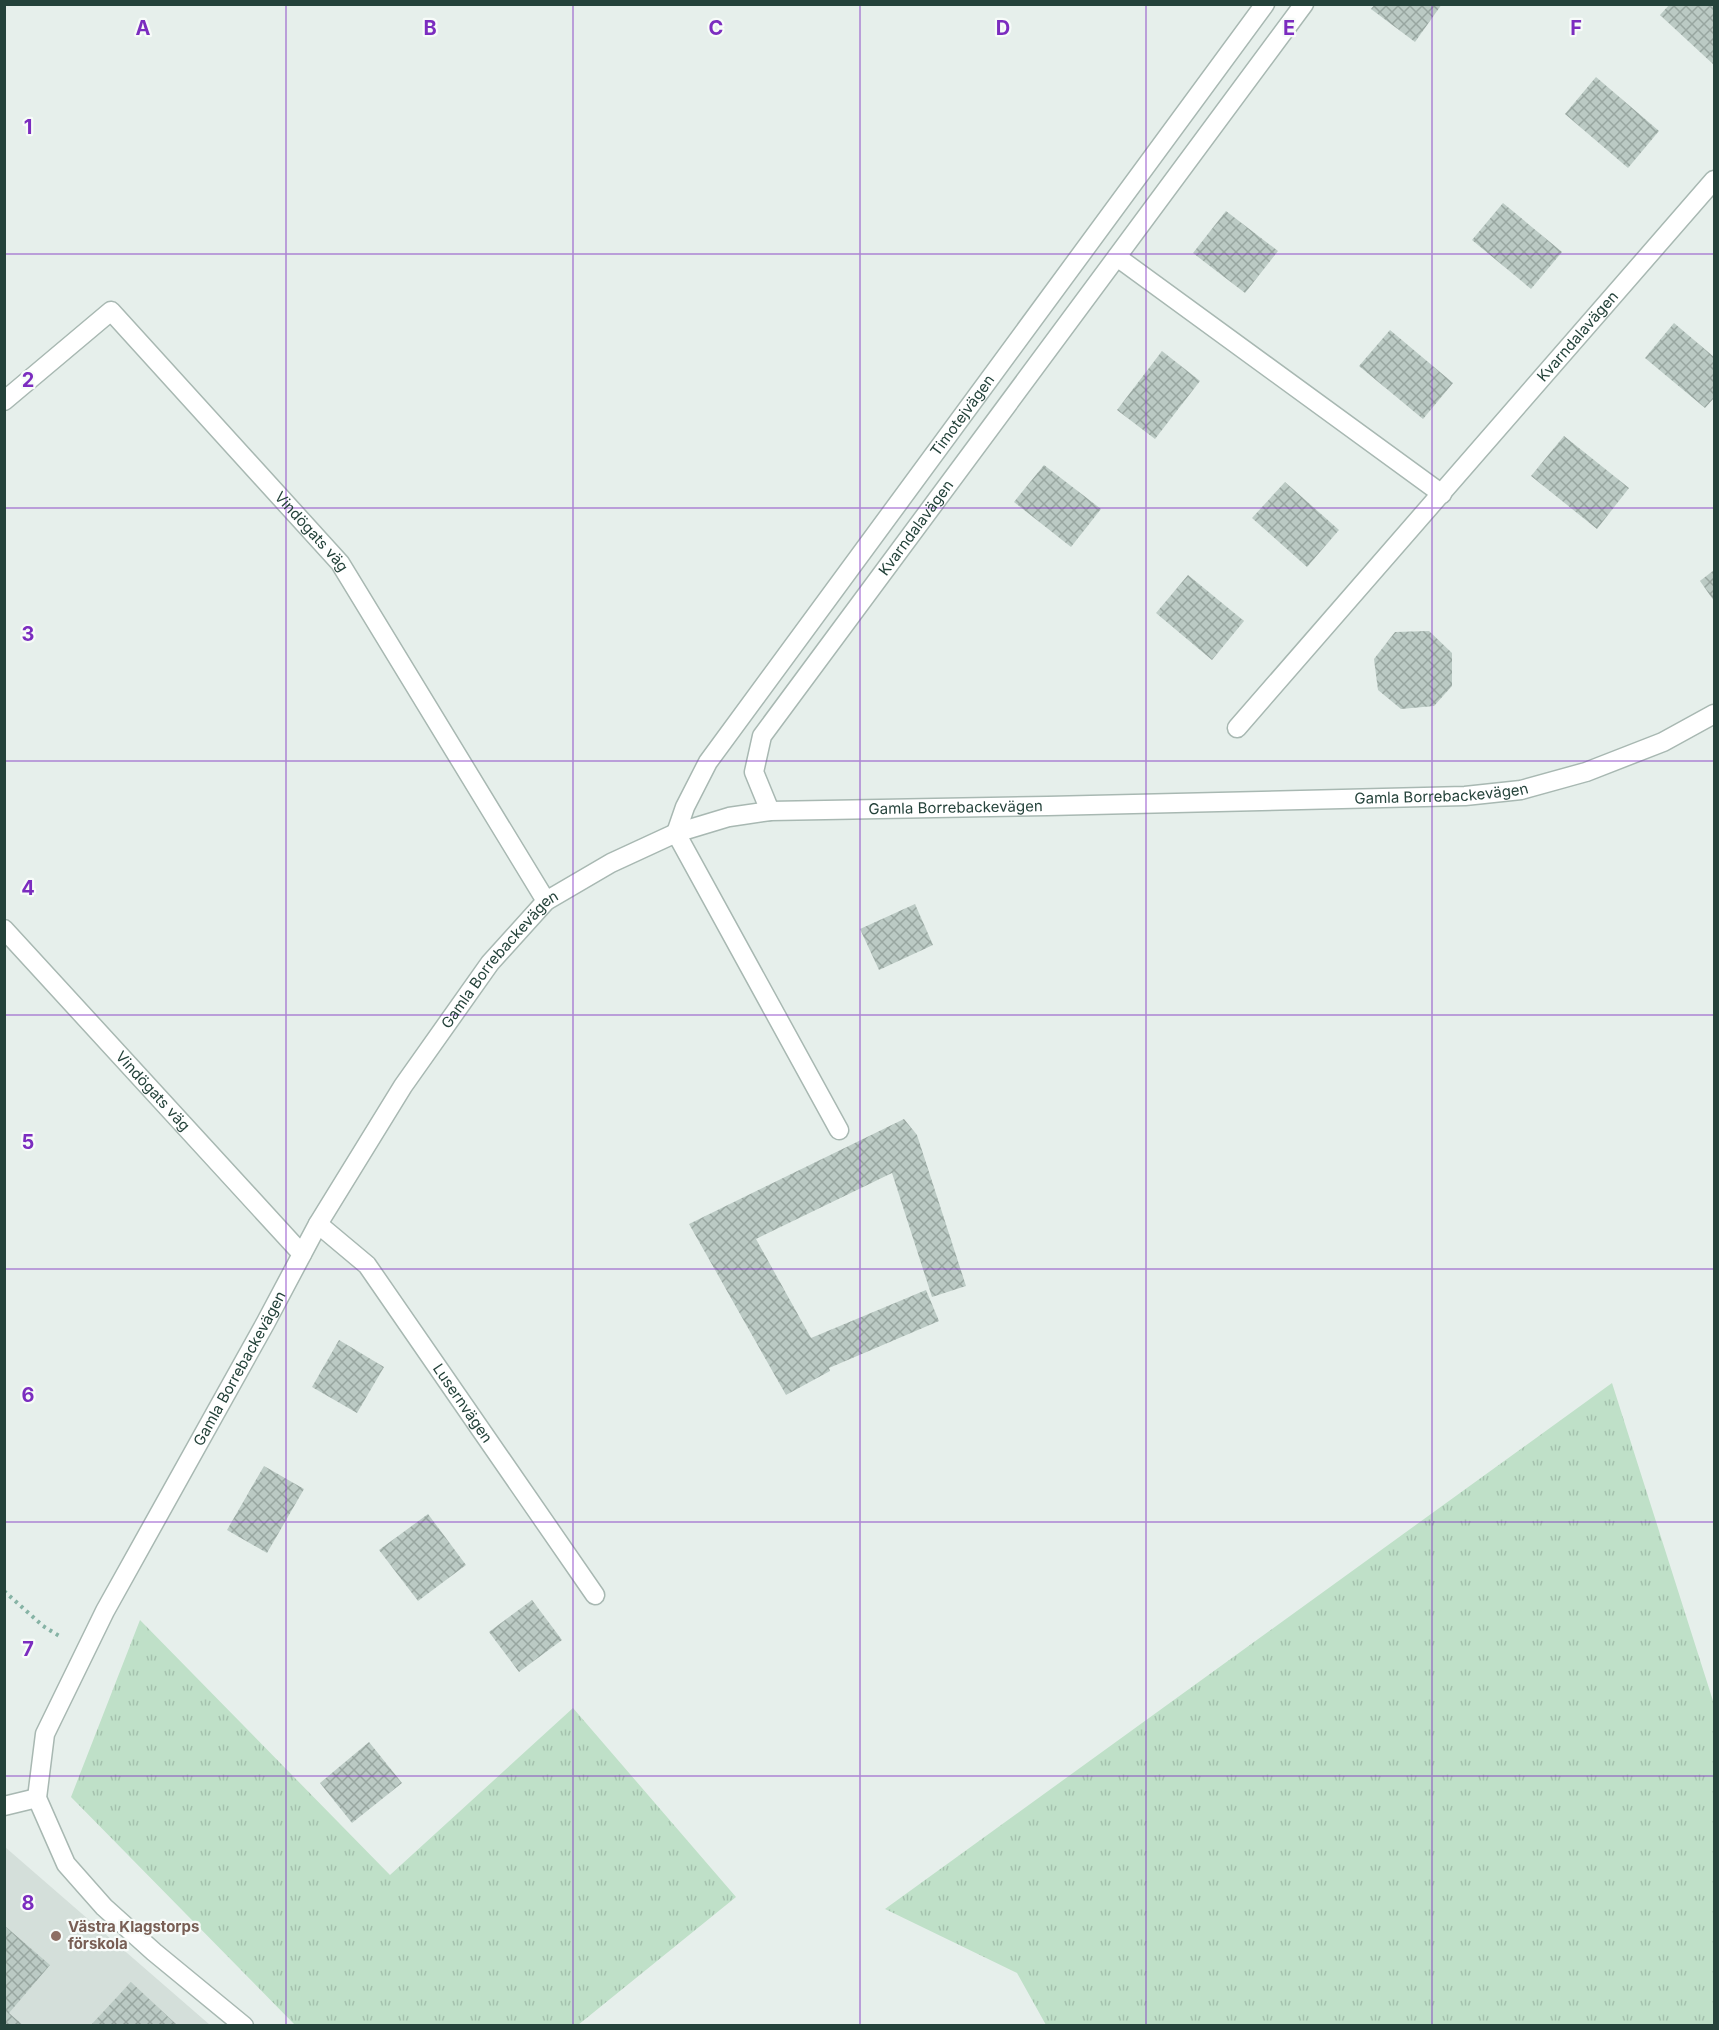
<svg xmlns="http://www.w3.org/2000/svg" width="1719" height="2030" viewBox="0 0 1719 2030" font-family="Inter,sans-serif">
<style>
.built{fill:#d4dfda}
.grass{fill:url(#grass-tufts)}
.building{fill:url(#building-cross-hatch)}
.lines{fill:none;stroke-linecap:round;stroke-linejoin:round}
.service-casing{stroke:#a8b8b2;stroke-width:21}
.minor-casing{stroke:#a8b8b2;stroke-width:21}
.path{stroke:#86b3a5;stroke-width:4;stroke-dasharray:3 4.5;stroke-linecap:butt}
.service{stroke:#fff;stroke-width:18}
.minor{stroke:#fff;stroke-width:18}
.grid{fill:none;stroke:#7b2cbf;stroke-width:1.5;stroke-opacity:0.55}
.education-dot{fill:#8d6e63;stroke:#f7fbf9;stroke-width:2}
.labels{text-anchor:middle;stroke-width:4.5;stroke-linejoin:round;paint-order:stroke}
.street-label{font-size:15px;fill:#24423a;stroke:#f7fbf9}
.education-label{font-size:15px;font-weight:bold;fill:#785e54;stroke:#f7fbf9;text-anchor:start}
.grid-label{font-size:20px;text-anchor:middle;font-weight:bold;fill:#7b2cbf;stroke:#f7fbf9;stroke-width:4.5;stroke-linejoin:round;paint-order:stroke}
</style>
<defs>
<pattern id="grass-tufts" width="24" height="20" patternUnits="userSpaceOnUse" patternTransform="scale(1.5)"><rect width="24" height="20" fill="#bfe0c8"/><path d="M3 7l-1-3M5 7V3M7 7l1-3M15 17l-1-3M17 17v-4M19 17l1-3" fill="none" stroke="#a4c1ad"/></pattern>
<pattern id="building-cross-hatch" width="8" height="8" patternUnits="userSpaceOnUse" patternTransform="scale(1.5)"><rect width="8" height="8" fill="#bbcac4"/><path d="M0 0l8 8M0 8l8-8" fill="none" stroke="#98a6a0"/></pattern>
</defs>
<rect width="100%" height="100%" fill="#e6efeb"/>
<path class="built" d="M5 1847 210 2025H5Z"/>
<g class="grass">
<path d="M1612 1383 1714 1704V2025H1046L1017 1973 885 1909Z"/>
<path d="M140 1620 390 1875 573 1708 736 1897 578 2025H295L71 1797Z"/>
</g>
<g class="building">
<path d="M1375 4H1442L1415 42 1371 9Z"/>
<path d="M1670 4H1714V65L1660 15Z"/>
<path d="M1596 77 1659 131 1628 168 1565 114Z"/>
<path d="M1503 203 1562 252 1531 289 1472 240Z"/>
<path d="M1226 211 1278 251 1245 293 1193 253Z"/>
<path d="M1674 323 1714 357V398L1705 408 1645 358Z"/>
<path d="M1390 330 1453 383 1423 419 1359 366Z"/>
<path d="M1162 351 1200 381 1155 439 1117 410Z"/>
<path d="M1564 436 1629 488 1597 529 1531 476Z"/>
<path d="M1044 465 1101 509 1071 547 1014 502Z"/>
<path d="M1285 482 1339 530 1307 567 1252 518Z"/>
<path d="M1714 570V601L1700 581Z"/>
<path d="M1188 575 1244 621 1212 660 1156 613Z"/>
<path d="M1429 631 1452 653V686L1434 706 1401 709 1378 690 1374 659 1395 632Z"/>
<path d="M915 904 933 945 879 970 860 929Z"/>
<path d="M904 1119 917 1135 966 1286 932 1297 892 1173 756 1239 811 1338 926 1290 939 1321 829 1368 830 1371 786 1395 689 1224Z"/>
<path d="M339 1340 384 1367 357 1413 312 1387Z"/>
<path d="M264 1466 304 1489 267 1553 227 1530Z"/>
<path d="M428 1514 466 1565 418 1601 379 1550Z"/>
<path d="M532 1600 562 1640 519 1672 489 1632Z"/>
<path d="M369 1742 402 1783 352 1823 320 1783Z"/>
<path d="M5 1926 50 1965 9 2013 24 2026H4Z"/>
<path d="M131 1982 178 2026H90Z"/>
</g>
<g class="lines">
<g class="service-casing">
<path id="service" d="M676 833 839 1130"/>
</g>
<g class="minor-casing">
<g id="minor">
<path d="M1117 257 1442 494"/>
<path id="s1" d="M4 401 111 311 340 563 546 901"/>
<path id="s2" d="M1237 728 1714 180"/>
<path id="s3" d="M770 811 754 772 762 736 1304 4"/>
<path id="s4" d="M676 833 685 807 708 762 1265 4"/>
<path id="s5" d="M4 929 302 1254"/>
<path id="s6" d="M318 1224 367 1265 595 1595"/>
<path d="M4 1806 37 1798"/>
<path id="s7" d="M244 2026 154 1952 104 1907 66 1864 37 1798 45 1734 105 1611 266 1322 318 1224 403 1086 490 963 546 901 611 863 676 833 729 817 770 811 1048 806 1465 796 1521 790 1586 772 1663 742 1714 714"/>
</g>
</g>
<path class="path" d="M4 1591 43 1626 61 1637"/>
<use href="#service" class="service"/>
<use href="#minor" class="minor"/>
</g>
<path class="grid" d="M286 4V2026M573 4V2026M860 4V2026M1146 4V2026M1432 4V2026M4 254H1714M4 508H1714M4 761H1714M4 1015H1714M4 1269H1714M4 1522H1714M4 1776H1714"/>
<circle class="education-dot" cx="56" cy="1936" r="6"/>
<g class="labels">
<g class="street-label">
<text dy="5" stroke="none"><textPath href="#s2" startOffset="519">Kvarndalavägen</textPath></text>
<text dy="5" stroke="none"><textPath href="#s4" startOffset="508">Timotejvägen</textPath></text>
<text dy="5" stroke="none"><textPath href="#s3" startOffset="338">Kvarndalavägen</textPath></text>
<text dy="5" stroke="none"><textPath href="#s1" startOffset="438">Vindögats väg</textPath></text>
<text dy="5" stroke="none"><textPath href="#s7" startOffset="2268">Gamla Borrebackevägen</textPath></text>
<text dy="5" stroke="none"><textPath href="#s7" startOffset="1782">Gamla Borrebackevägen</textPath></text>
<text dy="5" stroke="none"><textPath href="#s7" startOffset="1278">Gamla Borrebackevägen</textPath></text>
<text dy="5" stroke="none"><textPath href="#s5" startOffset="220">Vindögats väg</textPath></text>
<text dy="5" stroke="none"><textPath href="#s7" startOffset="792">Gamla Borrebackevägen</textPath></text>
<text dy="5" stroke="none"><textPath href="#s6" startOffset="232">Lusernvägen</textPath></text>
</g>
<g class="education-label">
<text x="68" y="1932">Västra Klagstorps<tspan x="68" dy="17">förskola</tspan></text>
</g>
</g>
<g class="grid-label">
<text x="143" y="35">A</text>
<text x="430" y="35">B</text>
<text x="716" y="35">C</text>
<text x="1003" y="35">D</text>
<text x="1289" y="35">E</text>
<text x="1576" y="35">F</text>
<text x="28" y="134">1</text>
<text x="28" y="387">2</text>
<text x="28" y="641">3</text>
<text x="28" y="895">4</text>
<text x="28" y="1149">5</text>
<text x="28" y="1402">6</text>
<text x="28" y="1656">7</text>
<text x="28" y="1910">8</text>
</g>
<rect width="1719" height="2030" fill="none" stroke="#24423a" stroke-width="12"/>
</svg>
